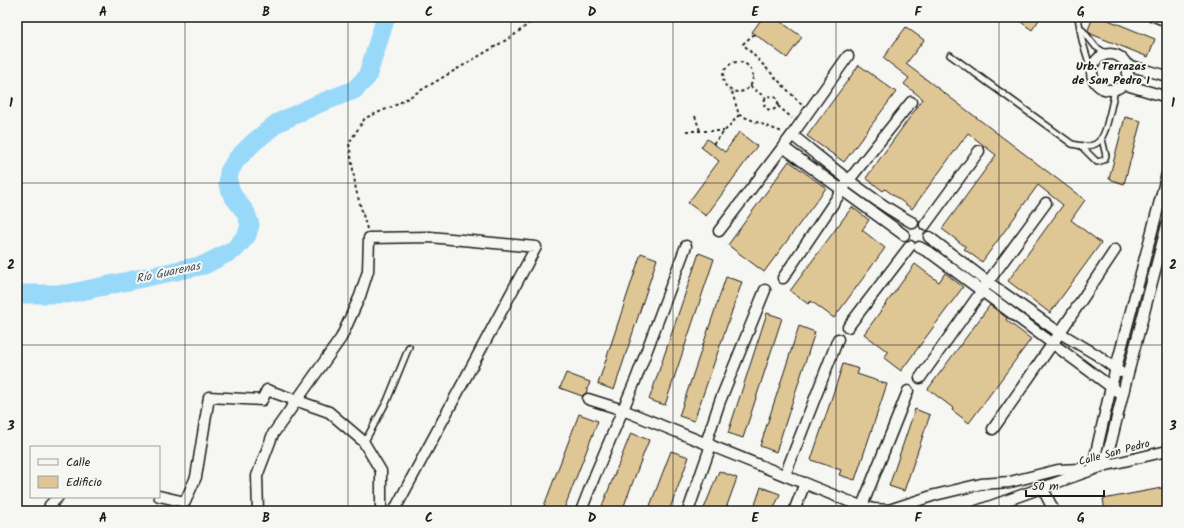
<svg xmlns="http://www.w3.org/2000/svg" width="1184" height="528" viewBox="0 0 1184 528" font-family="Kalam,sans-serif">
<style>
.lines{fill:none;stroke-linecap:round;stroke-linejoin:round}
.river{stroke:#98d9fa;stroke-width:19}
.building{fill:#dfc695;stroke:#1c1c1c}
.lane-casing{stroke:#1c1c1c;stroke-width:8}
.street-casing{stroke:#1c1c1c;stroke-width:13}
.path{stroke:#1c1c1c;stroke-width:2;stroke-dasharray:3 3;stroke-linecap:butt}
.lane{stroke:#f6f6f2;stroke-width:5}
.street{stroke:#f6f6f2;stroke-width:10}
.grid{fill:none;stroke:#1c1c1c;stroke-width:1;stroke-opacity:0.55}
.labels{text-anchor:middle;stroke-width:4;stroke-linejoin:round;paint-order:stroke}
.street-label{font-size:11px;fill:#1c1c1c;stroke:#f6f6f2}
.neighbourhood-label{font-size:12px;font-weight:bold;fill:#1c1c1c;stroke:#f6f6f2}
.water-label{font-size:12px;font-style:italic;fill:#41555f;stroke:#f6f6f2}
.neatline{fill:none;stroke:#1c1c1c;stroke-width:1.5}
.grid-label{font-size:13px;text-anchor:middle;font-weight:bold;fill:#1c1c1c}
</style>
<rect width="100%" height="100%" fill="#f6f6f2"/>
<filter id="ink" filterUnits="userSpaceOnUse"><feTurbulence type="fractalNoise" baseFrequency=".025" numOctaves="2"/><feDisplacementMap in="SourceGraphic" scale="8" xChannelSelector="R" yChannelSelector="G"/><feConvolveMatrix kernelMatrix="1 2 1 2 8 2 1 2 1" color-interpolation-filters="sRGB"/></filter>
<g filter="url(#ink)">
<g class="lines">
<path class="river" d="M17 294H67L204 265 235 249 247 235 250 225 246 213 233 196 228 184 229 172 236 160 253 143 277 123 318 104 354 90 367 77 386 17"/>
</g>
<g class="building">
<path d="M763 17H774L802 37 787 58 752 32Z"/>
<path d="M1014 17H1041L1032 30Z"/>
<path d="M1093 17H1101L1155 39 1148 57 1091 34 1088 30Z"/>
<path d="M906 27 924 40 906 64 1085 200 1071 220 1101 243 1050 313 1008 281 1063 205 1038 185 982 262 964 249 966 247 942 229 996 155 968 133 912 209 885 189 883 191 866 178 923 99 904 84 909 78 883 58Z"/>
<path d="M859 65 896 92 844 162 807 136Z"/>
<path d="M1125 117 1141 121 1124 184 1109 179Z"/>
<path d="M739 132 757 146 706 216 688 203 719 161 701 147 707 139 725 152Z"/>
<path d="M789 161 826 188 764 272 728 245Z"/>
<path d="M852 207 869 220 862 230 885 248 834 318 811 301 808 304 790 291Z"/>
<path d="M641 253 657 259 614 390 598 384Z"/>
<path d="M699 253 714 259 665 405 649 400Z"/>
<path d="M915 264 939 282 945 273 963 287 901 371 884 358 888 352 864 334Z"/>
<path d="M726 277 742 282 694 421 679 416Z"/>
<path d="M990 305 1007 318 1006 320 1031 339 969 423 952 410 953 408 928 389Z"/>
<path d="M767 313 782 318 743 438 728 433Z"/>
<path d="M799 326 815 332 776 452 760 446Z"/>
<path d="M843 364 859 369 857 374 887 384 855 480 839 475 841 470 811 460Z"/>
<path d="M566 373 590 382 586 393 582 396 560 388Z"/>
<path d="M915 409 930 415 904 491 889 486Z"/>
<path d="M579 414 598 421 564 509 567 511H542Z"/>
<path d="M631 433 649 440 640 463 622 511H600Z"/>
<path d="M671 451 689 457 669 511H648Z"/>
<path d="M719 471 737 478 725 511H703Z"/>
<path d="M761 487 780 494 773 511H762L754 508Z"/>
<path d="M1167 487V511H1105L1103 499Z"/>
</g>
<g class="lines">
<g class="lane-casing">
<g id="lane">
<path d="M1078 17 1082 40 1092 73"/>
<path d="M1150 17 1167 24"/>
<path d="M1080 27 1096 47 1107 54"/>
<path d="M950 55 1072 144C1096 150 1103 143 1108 120 1111 110 1113 99 1115 89"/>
<path d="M1081 146 1097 162 1104 160 1106 156 1102 139"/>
<path d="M364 443 387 401 409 347"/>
</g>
</g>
<g class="street-casing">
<g id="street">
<circle cx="1110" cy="72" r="18"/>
<path d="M1127 65 1167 76"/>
<path d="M1123 84 1167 97"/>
<path d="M792 135C830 165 870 200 913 223"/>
<path d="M783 147 904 235"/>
<path d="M925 225 979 151"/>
<path d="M719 231 792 135 848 56"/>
<path d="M929 237 988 282 1060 333 1097 355 1120 372"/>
<path d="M919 247 932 254 1122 395"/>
<path d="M783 278 849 180 911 102"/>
<path d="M848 327 910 246"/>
<path d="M920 378 988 282 1046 203"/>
<path d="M588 399 623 410 858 505 874 509 889 510 935 495 981 484 1010 482 1058 470 1081 469 1086 472"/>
<path d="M993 429 1053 343 1115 250"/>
<path d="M706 443 720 401 765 290"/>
<path d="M1103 466 1111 442 1127 377 1167 225"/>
<path d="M1092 470 1111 387 1167 174"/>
<path d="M785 475 838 339"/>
<path d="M1042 487 1054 511"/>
<path d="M159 496 185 502 196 477 209 397 262 400 267 390 329 412 363 441 381 471V511"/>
<path d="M862 506 908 391"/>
<path d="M54 511 50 505 58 497"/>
<path d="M258 511 257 476 273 434 341 338 360 296 368 271 369 238 430 237 536 247 394 511"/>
<path d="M581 511 595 475 636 379 686 246"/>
<path d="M688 511 711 445"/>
<path d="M794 511 805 483"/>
<path d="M977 511 1103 466 1167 451"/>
</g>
</g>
<g class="path">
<path d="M754 34 743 44 802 105"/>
<circle cx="738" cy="77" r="15"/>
<path d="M750 86 766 98"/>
<path d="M732 92 739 115 782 132"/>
<circle cx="771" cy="103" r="7"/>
<path d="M778 106 792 118"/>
<path d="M695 116 700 131"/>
<path d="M686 131H724"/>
<path d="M713 144 739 115"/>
<path d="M367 229 356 190 349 143 365 118 396 105 513 36 537 17"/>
</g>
<use href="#lane" class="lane"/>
<use href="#street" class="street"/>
</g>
</g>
<path class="grid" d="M185 17V511M348 17V511M511 17V511M673 17V511M836 17V511M999 17V511M17 183H1167M17 345H1167"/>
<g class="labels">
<g class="street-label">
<text transform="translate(1114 452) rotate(-15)" y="4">Calle San Pedro</text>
</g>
<g class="neighbourhood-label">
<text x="1111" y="70">Urb. Terrazas<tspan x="1111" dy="14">de San Pedro I</tspan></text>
</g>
<g class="water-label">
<text transform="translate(168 272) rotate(-12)" y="4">Río Guarenas</text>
</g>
</g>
<rect width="1184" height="528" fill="none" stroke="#f6f6f2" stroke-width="44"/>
<rect x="30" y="446" width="130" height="52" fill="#f6f6f2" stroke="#9f9f9c"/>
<rect x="38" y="459" width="20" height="6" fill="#f6f6f2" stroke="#9f9f9c"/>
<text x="66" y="466" font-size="12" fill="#1c1c1c">Calle</text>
<rect x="38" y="476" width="20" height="12" fill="#dfc695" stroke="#9f9f9c"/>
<text x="66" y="486" font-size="12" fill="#1c1c1c">Edificio</text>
<path d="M1026 490v6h78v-6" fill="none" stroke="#1c1c1c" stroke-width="2"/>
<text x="1032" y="490" font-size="12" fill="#1c1c1c" stroke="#f6f6f2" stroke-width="3" paint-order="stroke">50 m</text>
<rect x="22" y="22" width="1140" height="484" class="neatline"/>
<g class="grid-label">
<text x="103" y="16">A</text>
<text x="266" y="16">B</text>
<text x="429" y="16">C</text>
<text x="592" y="16">D</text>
<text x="755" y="16">E</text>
<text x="918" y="16">F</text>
<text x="1081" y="16">G</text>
<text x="11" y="107">1</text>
<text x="1173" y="107">1</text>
<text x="11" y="269">2</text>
<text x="1173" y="269">2</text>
<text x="11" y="430">3</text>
<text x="1173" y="430">3</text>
<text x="103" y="522">A</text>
<text x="266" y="522">B</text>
<text x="429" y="522">C</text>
<text x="592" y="522">D</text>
<text x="755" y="522">E</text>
<text x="918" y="522">F</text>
<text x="1081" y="522">G</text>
</g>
</svg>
